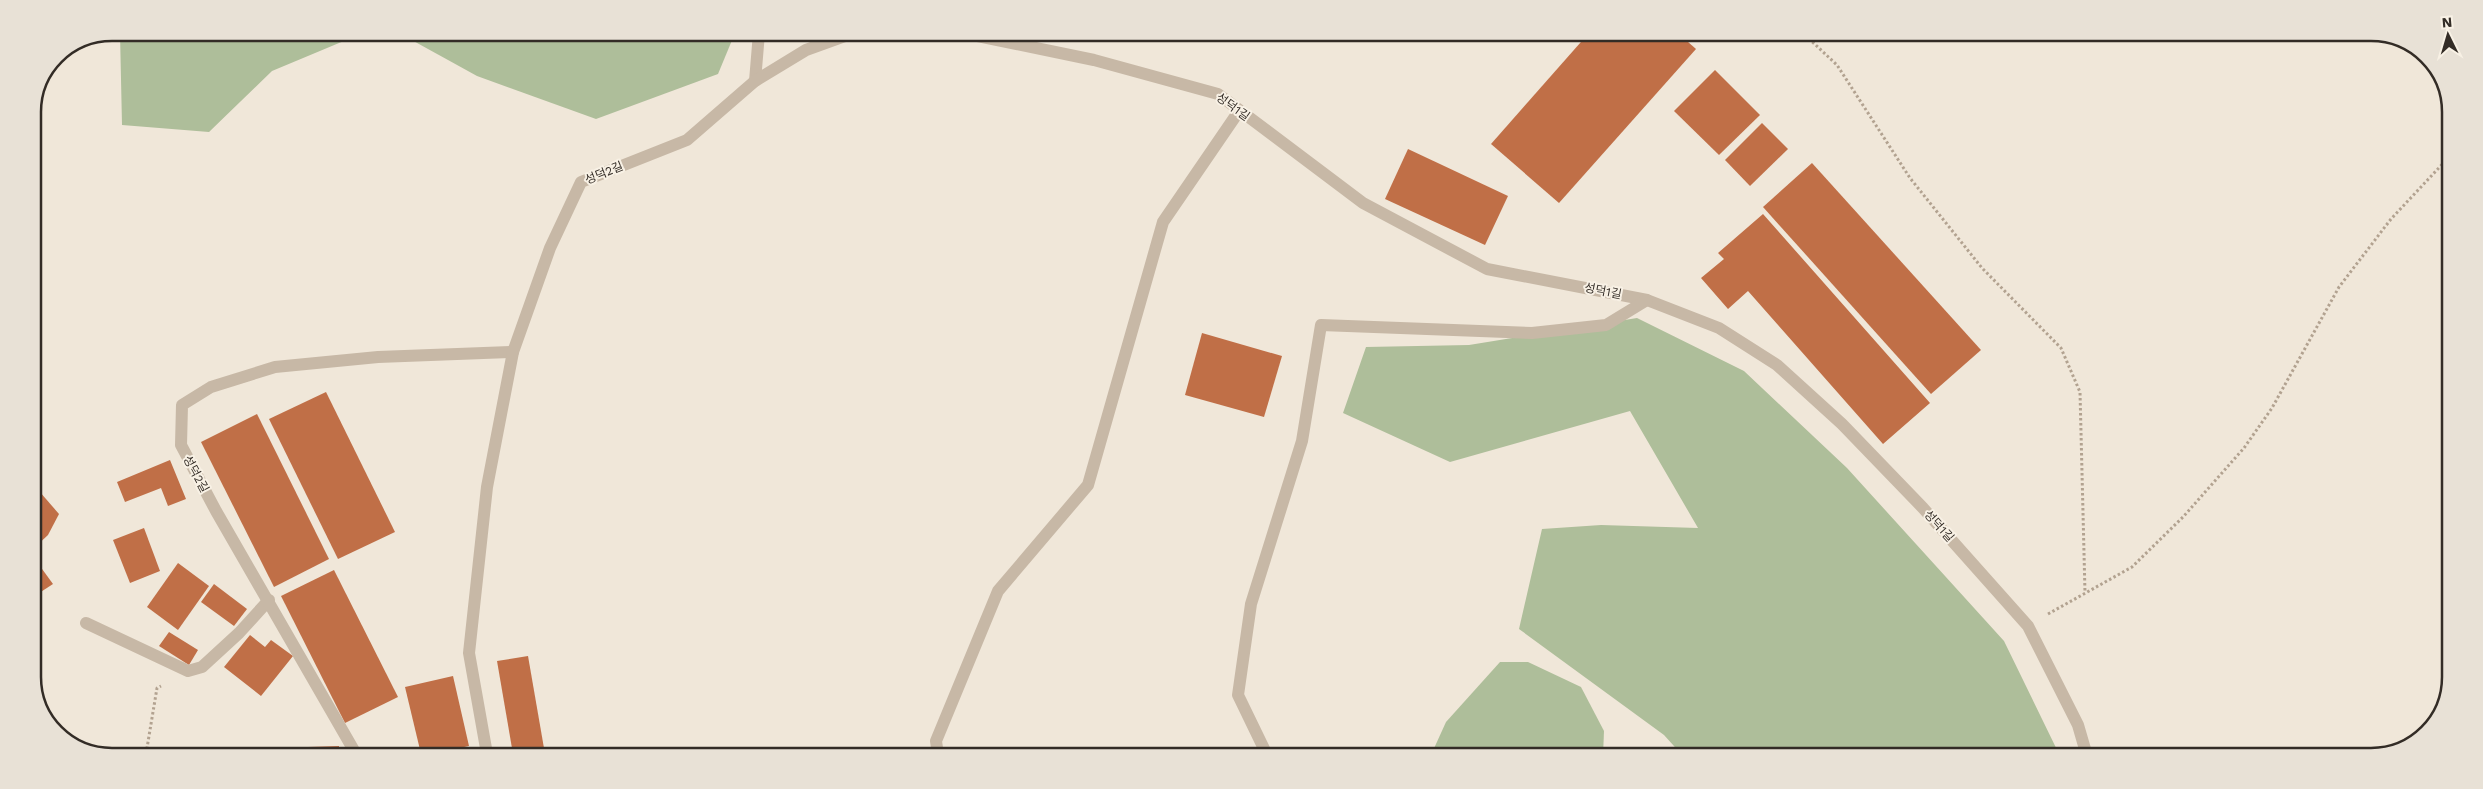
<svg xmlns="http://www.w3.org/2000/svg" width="2483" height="789" viewBox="0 0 2483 789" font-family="'Work Sans','Noto Sans KR',sans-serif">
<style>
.green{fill:#aebe9a}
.building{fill:#c06f47}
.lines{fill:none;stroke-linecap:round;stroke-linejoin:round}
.path{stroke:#b2a290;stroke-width:3;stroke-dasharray:2.5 2.5;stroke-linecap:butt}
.minor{stroke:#c7b8a6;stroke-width:12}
.labels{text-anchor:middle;stroke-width:4;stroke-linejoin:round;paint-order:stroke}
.street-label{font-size:12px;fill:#332c26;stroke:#f8f1e5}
.rim{fill:none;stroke:#332c26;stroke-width:2.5}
</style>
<rect width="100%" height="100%" fill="#f0e7d9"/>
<g class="green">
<path d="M120 33H363L272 71 209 132 122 125Z"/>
<path d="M399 33H735L718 74 596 119 477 76Z"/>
<path d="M1637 318 1744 371 1847 468 2004 641 2060 756H1683L1664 735 1519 629 1542 529 1601 525 1698 528 1630 411 1450 462 1343 413 1366 347 1469 345Z"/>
<path d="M1500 662H1528L1581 687 1604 731 1603 756 1431 755 1446 722Z"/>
</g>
<g class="building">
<path d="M1588 34H1679L1696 49 1559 203 1491 144Z"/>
<path d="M1715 70 1760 115 1719 155 1674 111Z"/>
<path d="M1762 123 1788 149 1750 186 1725 160Z"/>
<path d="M1408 149 1508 196 1485 245 1385 199Z"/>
<path d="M1812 163 1981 350 1931 394 1763 207Z"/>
<path d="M1763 214 1930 403 1883 444 1748 291 1728 309 1701 278 1724 259 1718 253Z"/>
<path d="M1202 333 1282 356 1264 417 1185 395Z"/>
<path d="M326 392 395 532 338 559 269 419Z"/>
<path d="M257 414 329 559 274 587 201 442Z"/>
<path d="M170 460 186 499 168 506 161 488 125 502 117 482Z"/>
<path d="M33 484 59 514 48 535 33 549Z"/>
<path d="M144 528 160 571 130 583 113 540Z"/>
<path d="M37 562 53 584 33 597V565Z"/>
<path d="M178 563 209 586 178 630 147 607Z"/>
<path d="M334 570 398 697 345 723 281 596Z"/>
<path d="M214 584 247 609 234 626 201 602Z"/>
<path d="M169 632 198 650 189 665 159 646Z"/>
<path d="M250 635 265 647 271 640 293 656 261 696 224 667Z"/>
<path d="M528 656 545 754H513L497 661Z"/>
<path d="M453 676 469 746 431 754H421L405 687Z"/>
<path d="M339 746V754H277V748Z"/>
</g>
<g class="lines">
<g class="path">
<path d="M1805 35 1837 65 1910 178 1982 268 2061 348 2080 392 2085 593"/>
<path d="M2048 614 2132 567 2183 517 2244 448 2272 408 2339 287 2391 219 2450 156"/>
<path d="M146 754 157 688 161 686"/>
</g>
<g class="minor">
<path d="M968 34 1094 60 1218 94 1363 203 1487 269 1647 300 1719 328 1777 365 1842 424 1923 508 2028 626 2078 725 2087 756"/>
<path d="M755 81 759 33"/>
<path d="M86 623 188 671 202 667 239 633 269 600"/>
<path d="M356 754 216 511 181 445 182 405 211 387 275 367 378 357 513 352"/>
<path d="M487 754 469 653 487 487 513 352 550 248 581 182 687 140 755 81 806 50 853 33"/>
<path d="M938 755 936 741 998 591 1088 485 1163 222 1239 111"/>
<path d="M1267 755 1238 695 1251 604 1302 441 1321 325 1532 333 1606 325 1647 300"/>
</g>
</g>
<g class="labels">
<g class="street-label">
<text transform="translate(1233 107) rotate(36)" y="4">성덕1길</text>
<text transform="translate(604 173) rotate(-22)" y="4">성덕2길</text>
<text transform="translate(1603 291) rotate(11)" y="4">성덕1길</text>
<text transform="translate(196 474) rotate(62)" y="4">성덕2길</text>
<text transform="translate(1939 526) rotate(48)" y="4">성덕1길</text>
</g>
</g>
<path d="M0 0H2483V789H0ZM112 41H2371A71 71 0 0 1 2442 112V677A71 71 0 0 1 2371 748H112A71 71 0 0 1 41 677V112A71 71 0 0 1 112 41Z" fill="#e8e1d6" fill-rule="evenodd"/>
<path class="rim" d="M112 41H2371A71 71 0 0 1 2442 112V677A71 71 0 0 1 2371 748H112A71 71 0 0 1 41 677V112A71 71 0 0 1 112 41Z"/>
<g transform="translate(2448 35) rotate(355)" stroke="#f8f1e5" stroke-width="4" paint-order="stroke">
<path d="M0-4L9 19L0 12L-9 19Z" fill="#332c26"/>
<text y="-8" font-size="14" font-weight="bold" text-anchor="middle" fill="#332c26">N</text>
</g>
</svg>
